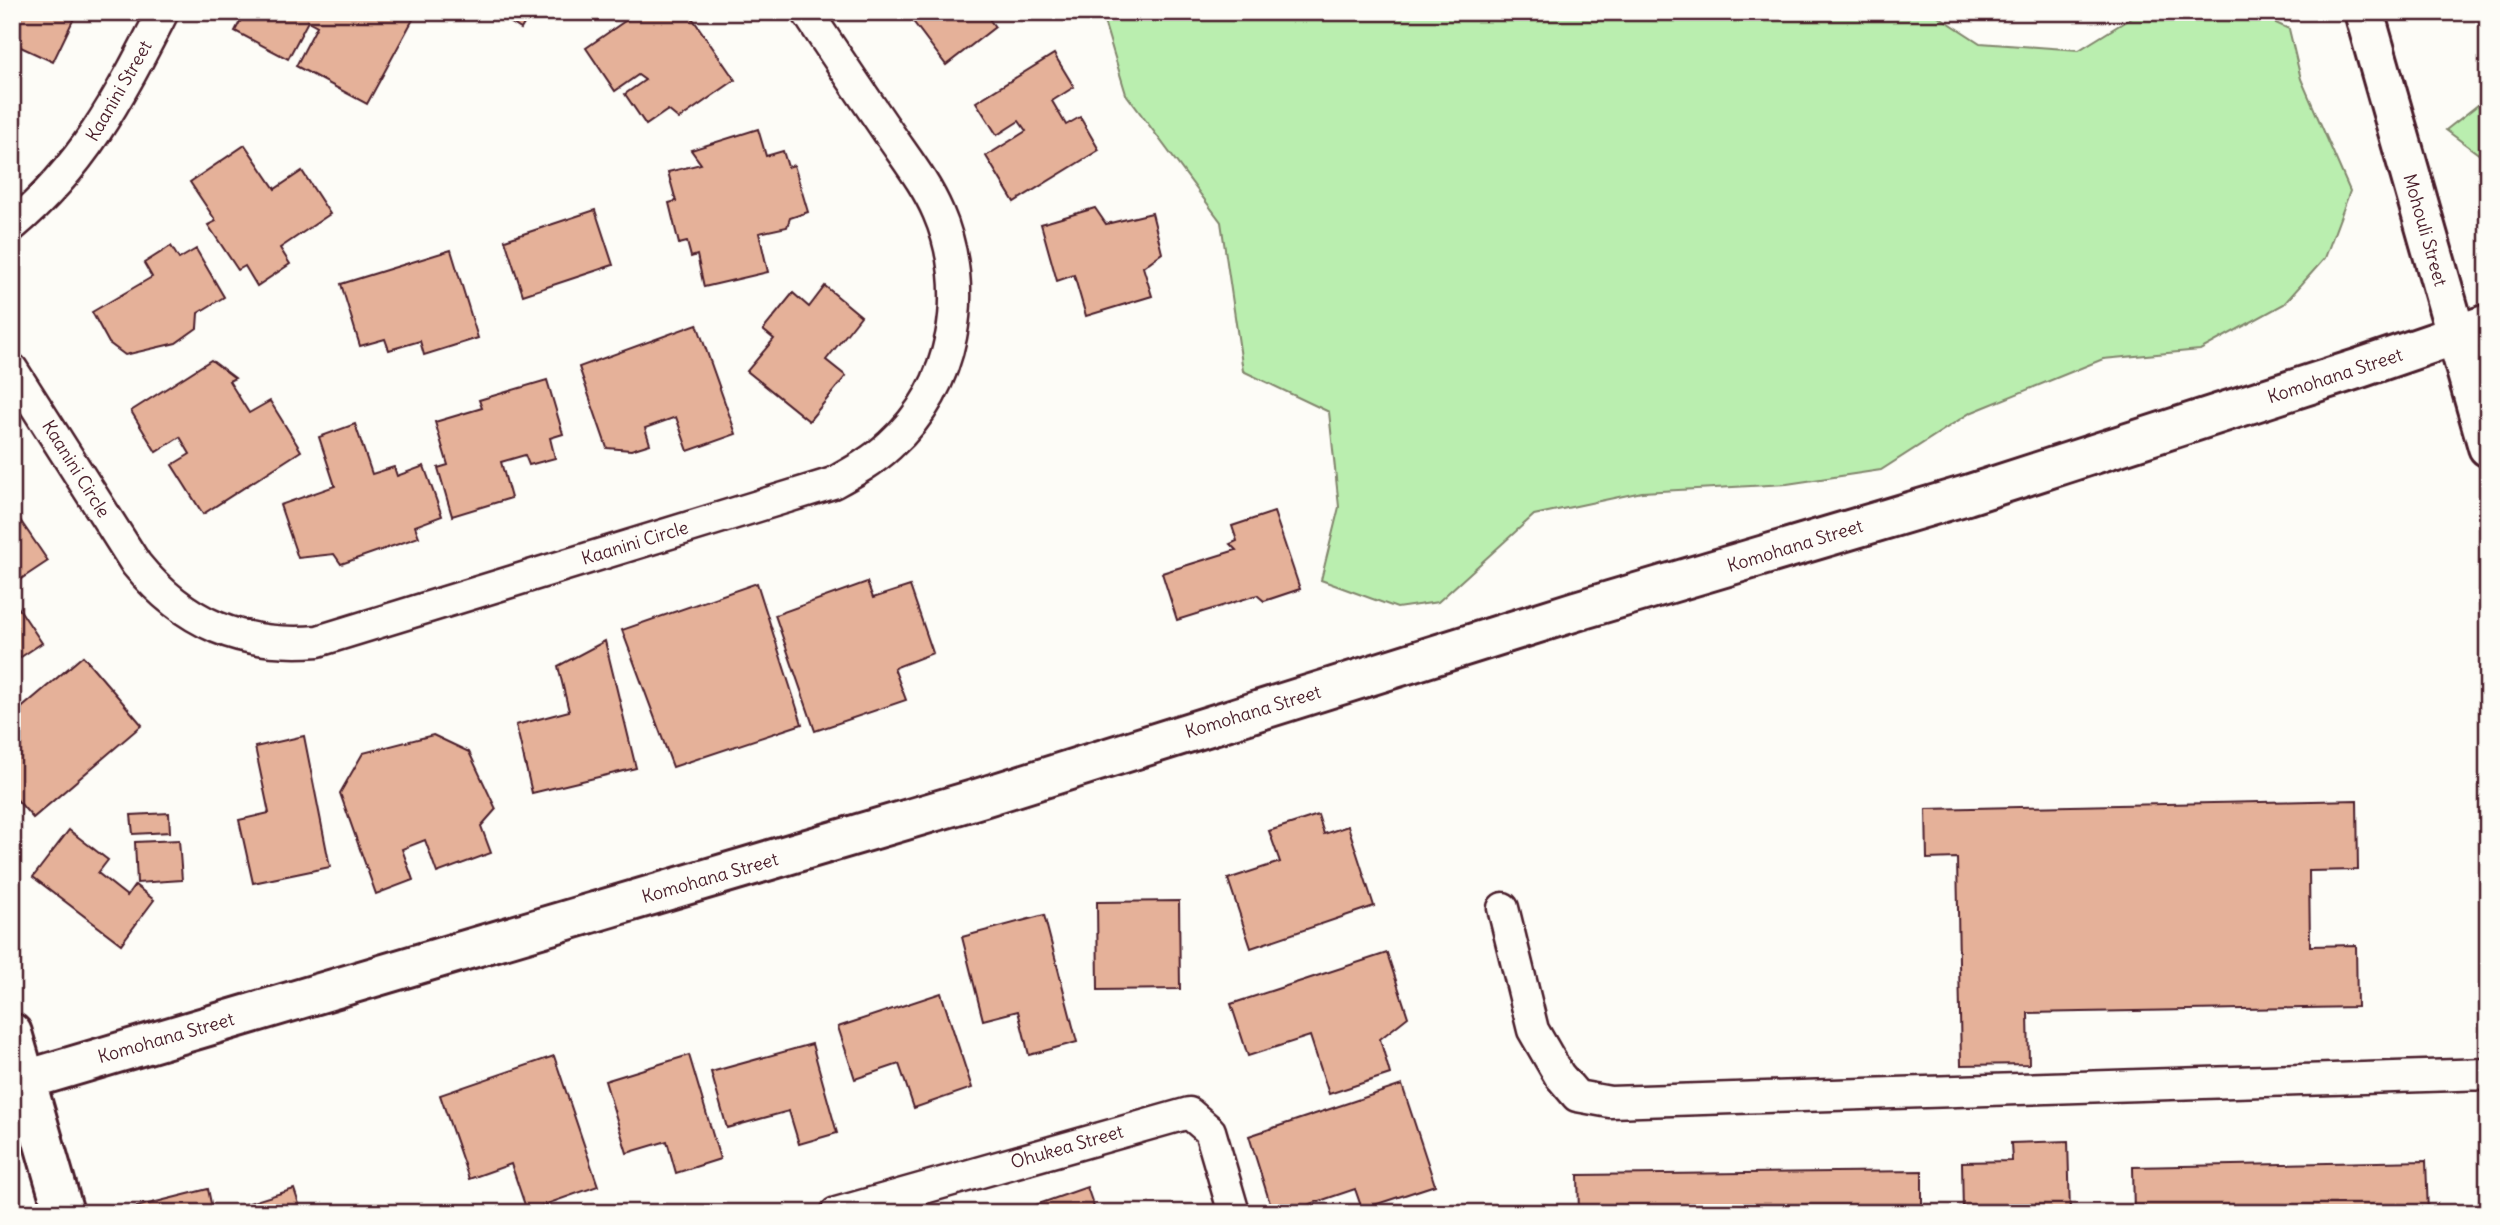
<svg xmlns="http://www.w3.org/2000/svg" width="2500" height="1225" viewBox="0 0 2500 1225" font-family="Delius,sans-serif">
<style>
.green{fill:#baeeaf;stroke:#82866d;stroke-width:2}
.building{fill:#e5b199;stroke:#4a1f2b;stroke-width:2}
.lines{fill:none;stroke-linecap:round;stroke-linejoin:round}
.street-casing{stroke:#4a1f2b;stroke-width:35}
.secondary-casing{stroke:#4a1f2b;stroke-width:44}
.street{stroke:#fdfcf7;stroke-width:30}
.secondary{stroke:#fdfcf7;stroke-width:38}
.labels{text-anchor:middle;stroke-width:5;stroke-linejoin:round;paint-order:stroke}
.street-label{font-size:18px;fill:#4a1f2b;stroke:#fdfcf7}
</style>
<rect width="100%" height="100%" fill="#fdfcf7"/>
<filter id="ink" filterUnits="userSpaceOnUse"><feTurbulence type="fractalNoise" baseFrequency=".0143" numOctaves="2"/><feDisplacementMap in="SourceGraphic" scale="14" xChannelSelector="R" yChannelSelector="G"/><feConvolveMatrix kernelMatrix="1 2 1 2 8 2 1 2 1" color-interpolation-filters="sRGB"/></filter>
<g filter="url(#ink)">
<g class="green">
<path d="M1097 12H1932L1980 43 2079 50 2139 13 2252 12 2289 29 2301 79 2350 191 2325 258 2284 304 2200 350 2103 359 1970 413 1881 470 1787 484 1642 492 1534 515 1438 602 1397 608 1321 580 1339 507 1329 412 1243 371 1221 222 1126 94 1103 18Z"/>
<path d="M2488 97V161L2446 130Z"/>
</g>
<g class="building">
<path d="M12 12H77L53 62 12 43Z"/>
<path d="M245 12H417L367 104 296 66 317 26 308 21 288 59 235 31Z"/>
<path d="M494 12H531L521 29Z"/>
<path d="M638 12H688L735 80 679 119 668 110 646 125 625 94 645 80 638 75 615 91 586 48Z"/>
<path d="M906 12H984L995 27 946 65Z"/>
<path d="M1054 54 1074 87 1052 101 1066 125 1080 117 1099 150 1014 202 986 156 1026 131 1019 121 997 135 976 102Z"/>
<path d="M758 129 766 156 783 151 788 167 794 165 808 212 790 218 787 227 759 233 768 272 704 287 697 255 691 257 687 242 679 244 669 203 676 201 668 172 701 164 691 150Z"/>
<path d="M245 145 275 189 302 171 330 214 280 248 290 264 257 286 245 266 238 270 208 225 216 221 190 182Z"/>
<path d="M1095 208 1106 224 1152 213 1162 253 1143 267 1152 296 1086 316 1074 275 1057 281 1041 224Z"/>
<path d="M595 210 613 265 523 295 505 240Z"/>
<path d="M171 246 179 259 196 249 224 297 198 313 197 328 176 343 125 355 109 343 92 312 152 277 144 263Z"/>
<path d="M451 250 478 338 424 355 420 341 389 350 385 339 360 346 341 284Z"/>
<path d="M825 286 861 316 826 360 846 376 809 421 747 371 774 339 763 330 793 293 809 307Z"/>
<path d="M697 324 736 434 688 451 676 417 645 428 650 444 631 450 607 448 579 367Z"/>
<path d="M211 360 235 378 229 381 249 413 270 401 301 451 203 514 172 465 190 454 180 437 156 452 131 411Z"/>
<path d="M547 380 563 434 550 438 555 458 529 465 525 455 501 462 511 498 452 516 438 468 448 465 435 422 482 408 479 400Z"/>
<path d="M355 424 372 474 394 467 397 476 424 466 442 516 415 526 419 537 341 564 334 554 298 558 280 505 335 486 319 437Z"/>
<path d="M1274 512 1300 589 1264 601 1257 595 1177 620 1162 573 1236 550 1230 544 1237 541 1232 526Z"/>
<path d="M20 520 48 561 12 585V525Z"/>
<path d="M867 582 873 598 910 586 933 653 894 668 906 700 815 731 775 615Z"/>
<path d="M757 583 802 724 673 767 622 630Z"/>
<path d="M12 598 42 643 12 663Z"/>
<path d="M605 641 636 768 532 793 516 725 569 711 558 666Z"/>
<path d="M83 656 142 725 33 818 12 794V763L15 761 12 758V716Z"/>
<path d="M433 735 469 752 496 809 481 826 491 853 437 873 425 840 402 849 413 880 376 894 340 793 363 753Z"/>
<path d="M304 736 330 867 253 883 239 820 269 813 255 747Z"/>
<path d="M2357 800 2358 870 2309 871 2310 946 2356 945 2357 1007 2028 1013 2029 1064 1961 1065 1957 858 1927 859 1926 809Z"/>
<path d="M169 813 170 832 133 834 131 815Z"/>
<path d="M1318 815 1324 834 1348 826 1374 906 1251 948 1228 879 1280 862 1269 831Z"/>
<path d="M69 830 108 860 98 873 127 896 135 885 154 900 121 944 33 877Z"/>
<path d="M179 840 182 880 137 883 135 842Z"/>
<path d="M1179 901 1180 989 1098 990 1097 902Z"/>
<path d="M1044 915 1077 1042 1029 1055 1018 1011 983 1020 962 937Z"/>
<path d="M1387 953 1408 1017 1380 1039 1390 1074 1329 1094 1310 1036 1248 1056 1231 1004Z"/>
<path d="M941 993 972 1088 914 1108 899 1064 855 1079 838 1027Z"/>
<path d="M812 1044 837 1133 799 1144 789 1111 727 1128 711 1072Z"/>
<path d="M689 1055 720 1159 676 1173 667 1141 627 1153 605 1081Z"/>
<path d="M554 1056 598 1186 527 1211 511 1164 469 1179 440 1095Z"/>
<path d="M1402 1085 1435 1185 1362 1209 1355 1189 1284 1213H1273L1249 1136Z"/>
<path d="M2068 1141 2070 1213H1963L1962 1162 2012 1161 2011 1143Z"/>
<path d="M2426 1161 2428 1213H2134L2133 1167Z"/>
<path d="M1922 1171V1213H1579L1578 1175Z"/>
<path d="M1087 1187 1096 1213H1013Z"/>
<path d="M208 1189 213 1213H112Z"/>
<path d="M294 1189 302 1213H227V1210Z"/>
</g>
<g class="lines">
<g class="street-casing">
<g id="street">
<path d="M12 226C86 164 120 95 163 12"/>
<path d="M12 369 136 564C185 624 241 647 318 641L833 483C853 472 873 461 890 445 955 387 972 290 938 212 926 184 907 160 890 135 862 94 834 53 807 12"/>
<path d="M1503 908 1533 1030 1559 1075 1577 1096 1610 1102 2487 1074 2488 1077"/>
<path d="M836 1213 1189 1113 1210 1131 1234 1213"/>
</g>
</g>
<g class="secondary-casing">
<g id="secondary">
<path d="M2364 12 2488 447"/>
<path d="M12 1033 64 1213"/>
<path d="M12 1084 980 798 1576 611 1967 495 2360 368 2488 324"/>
</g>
</g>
<use href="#street" class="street"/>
<use href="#secondary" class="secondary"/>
</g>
</g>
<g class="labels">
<g class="street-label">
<text transform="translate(119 91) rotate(-60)" y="6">Kaanini Street</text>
<text transform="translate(2425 230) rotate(74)" y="6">Mohouli Street</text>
<text transform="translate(2335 376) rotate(-18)" y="6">Komohana Street</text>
<text transform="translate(76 469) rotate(58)" y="6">Kaanini Circle</text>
<text transform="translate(635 543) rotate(-17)" y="6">Kaanini Circle</text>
<text transform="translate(1795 546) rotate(-17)" y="6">Komohana Street</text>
<text transform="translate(1253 712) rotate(-17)" y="6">Komohana Street</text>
<text transform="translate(710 878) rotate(-16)" y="6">Komohana Street</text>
<text transform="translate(166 1038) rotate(-16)" y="6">Komohana Street</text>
<text transform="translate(1067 1147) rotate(-16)" y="6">Ohukea Street</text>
</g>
</g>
<rect width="2500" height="1225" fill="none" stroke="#fdfcf7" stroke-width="42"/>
<rect x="21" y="21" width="2458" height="1183" fill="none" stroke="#4a1f2b" stroke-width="2.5" filter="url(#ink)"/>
</svg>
